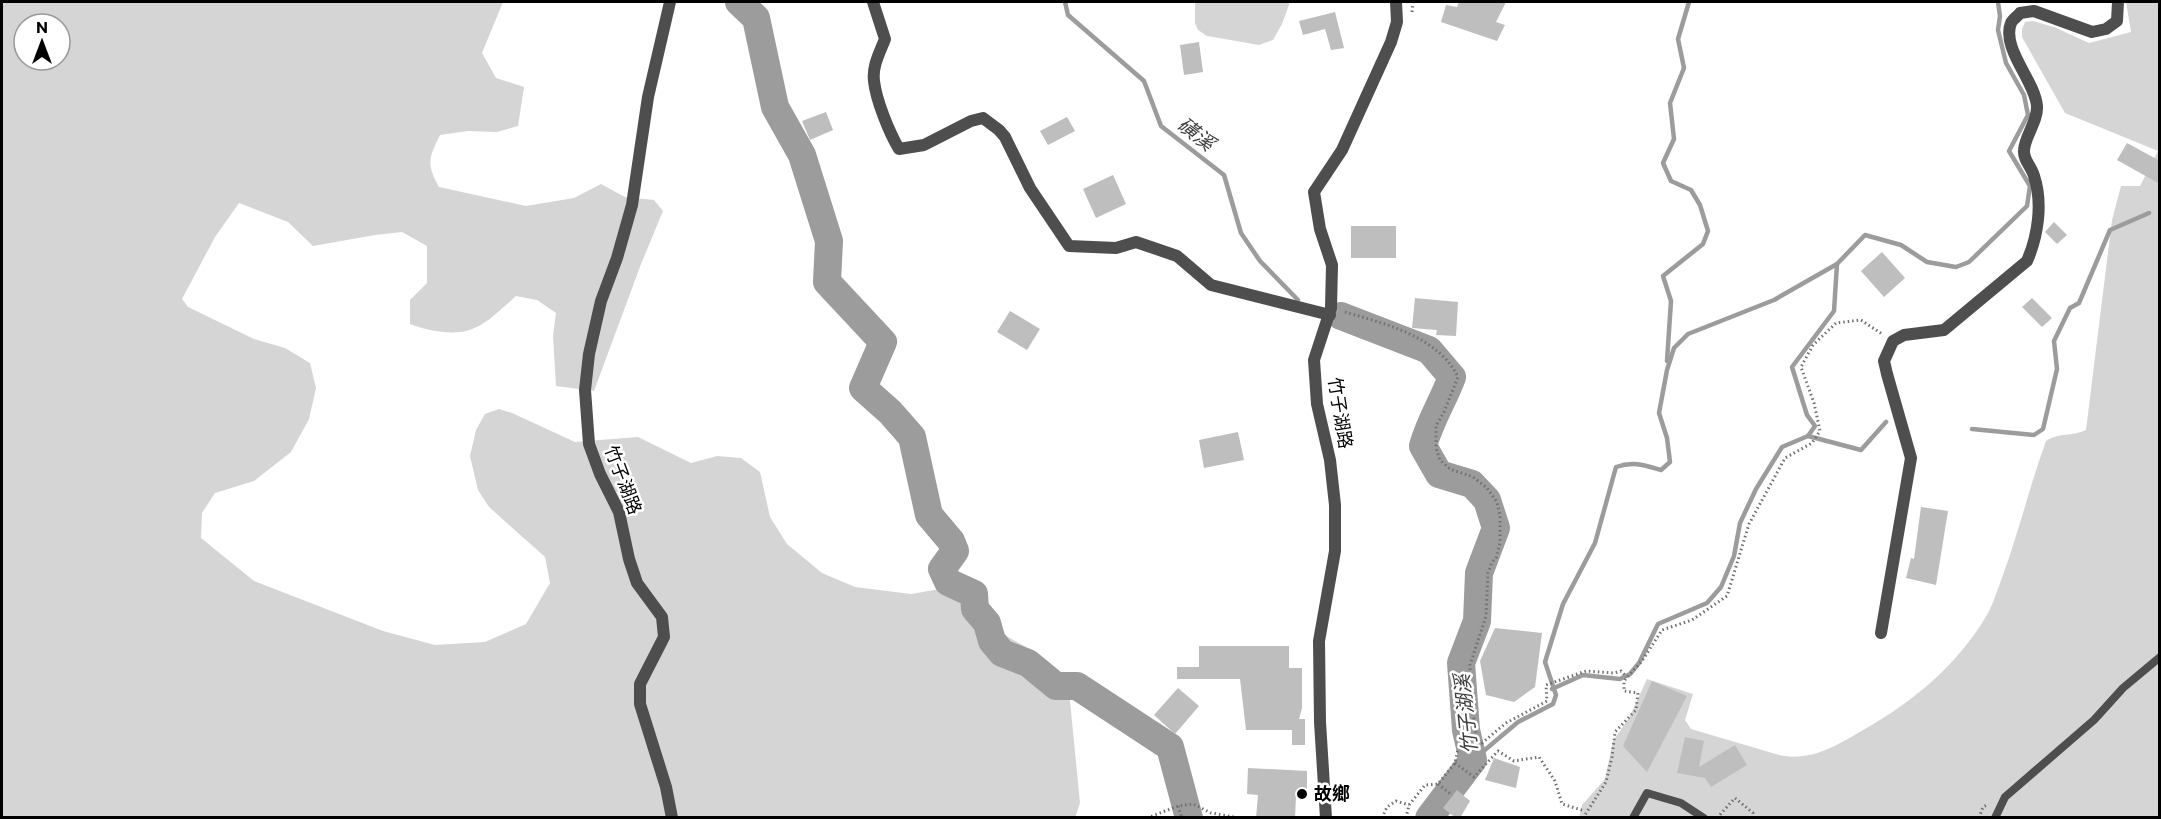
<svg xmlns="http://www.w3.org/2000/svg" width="2161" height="819" viewBox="0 0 2161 819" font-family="Commissioner,'Noto Sans TC',sans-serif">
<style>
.green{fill:#d5d5d5;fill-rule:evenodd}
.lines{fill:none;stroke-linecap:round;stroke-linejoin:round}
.stream{stroke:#9c9c9c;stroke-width:4.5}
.river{stroke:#9c9c9c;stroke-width:28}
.building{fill:#bebebe}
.path{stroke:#707070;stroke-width:3;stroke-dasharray:1.5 3;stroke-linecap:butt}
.lane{stroke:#4e4e4e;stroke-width:8}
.street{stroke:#4e4e4e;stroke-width:12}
.poi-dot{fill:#000;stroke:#fff;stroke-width:2}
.labels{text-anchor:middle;stroke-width:5;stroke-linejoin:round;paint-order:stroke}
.street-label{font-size:18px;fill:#000;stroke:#fff}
.poi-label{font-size:18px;font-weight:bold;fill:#000;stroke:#fff;text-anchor:start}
.water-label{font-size:20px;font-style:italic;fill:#3d3d3d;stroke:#fff}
</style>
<rect width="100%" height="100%" fill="#fff"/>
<g class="green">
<path d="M2 2H503L482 53 496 78 524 87 518 126 497 132 468 131 440 135C429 157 426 164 439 187L526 206 574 198 601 184 625 197 654 200 663 211 641 264 594 391 556 386 553 335 556 313 537 300 516 296C502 308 485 327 466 331 449 335 426 330 410 324V300L427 283V246L402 232 375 235 313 246 288 222 239 203 215 237 182 299 188 307 254 339 285 348 310 363 316 388 309 419 291 452 254 481 215 493 202 513 201 538 254 581 383 631 435 645 485 642 526 624 550 583 545 557 489 507 478 490 470 456 476 430 485 414 499 409 512 413 575 442 638 437 691 463 717 456 741 458 760 472 770 517 787 544 822 573 855 587 911 594 940 589 962 595 1008 637 1037 653 1055 669 1060 676 1070 701 1080 803 1075 818H2ZM24 24H60V60H24Z"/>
<path d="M1195 2H1290L1282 24 1273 40 1259 45 1207 36 1198 30 1195 23Z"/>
<path d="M2126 2H2159V817L1579 818 1582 805 1605 779 1613 741 1629 718 1647 679 1693 694 1685 720 1691 729 1779 755C1810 762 1836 746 1863 730 1913 702 1959 664 1988 613 1994 602 1998 588 2003 575 2019 531 2030 485 2046 441 2060 432 2071 437 2086 430L2112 220 2121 186H2140L2158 151 2065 113 2022 37V29L2025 22 2033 21 2054 27 2089 43 2131 32Z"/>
</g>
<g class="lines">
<g class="stream">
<path d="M1065 2 1068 15 1144 81 1161 126 1224 175 1241 233 1260 261 1298 300"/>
<path d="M1667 361 1671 301 1663 276 1703 244 1708 231 1700 205 1691 190 1671 181 1663 163 1674 139 1670 103 1684 68 1678 39 1689 2"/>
<path d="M1972 429 2034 435 2043 429 2057 369 2054 341 2070 308 2079 303 2110 230 2149 213"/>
<path d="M1808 436 1815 426 1807 415 1792 367 1834 311 1837 264"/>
<path d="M1552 689 1583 675 1620 679 1630 674 1639 663 1658 624 1707 603 1721 587 1734 556 1740 523 1756 489 1782 447 1808 436 1861 450 1886 422"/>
<path d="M1473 760 1518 722 1553 704 1556 695 1545 662 1563 604 1595 543 1616 467C1633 461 1644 465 1661 470L1670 462 1667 438 1659 413 1667 370 1674 348 1688 334 1774 300 1837 264 1865 235 1901 245 1927 262 1956 267 1969 262 2027 206 2030 186 2009 151 2028 115 2024 95 2006 63 1998 30 2000 16 1998 2"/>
</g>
<g class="river">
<path d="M739 2 756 18 775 107 802 155 829 241 827 282 883 342 863 388 890 412 912 437 929 515 951 541 955 551 942 569 948 582 974 594 975 609 987 623 992 641 1002 653 1028 663 1056 686H1077L1170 747 1189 818"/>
<path d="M1341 316 1429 350 1452 377C1443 401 1430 421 1423 446L1439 474 1472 484 1487 500 1496 528 1479 573 1477 621 1461 663 1466 730 1473 760 1429 818"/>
</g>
</g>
<g class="building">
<path d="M1459 2H1506L1496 22 1505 25 1497 41 1441 22 1446 5 1457 7Z"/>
<path d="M1335 12 1344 48 1331 50 1325 29 1303 35 1299 21Z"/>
<path d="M1199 42 1203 72 1184 75 1180 45Z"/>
<path d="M826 112 833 130 810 140 802 121Z"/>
<path d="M1067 117 1075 131 1048 145 1040 131Z"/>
<path d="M2127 143 2160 161V184L2117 160Z"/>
<path d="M1113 175 1126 204 1096 218 1083 189Z"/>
<path d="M2054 222 2067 235 2057 244 2045 232Z"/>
<rect x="1351" y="226" width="45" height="32"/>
<path d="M1882 252 1905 278 1884 297 1861 271Z"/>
<path d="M1415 298 1458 302 1456 336 1436 335 1437 330 1412 328Z"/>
<path d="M2032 298 2052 318 2042 327 2022 307Z"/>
<path d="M1010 311 1040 329 1027 350 997 332Z"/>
<path d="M1238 432 1244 460 1204 468 1199 440Z"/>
<path d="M1921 507 1948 511 1936 585 1906 578 1911 558 1914 559Z"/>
<path d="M1495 628 1542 633 1535 687 1514 702 1486 695 1480 661Z"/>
<path d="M1199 646H1289V668H1302V708L1299 719H1305V745H1292V730H1246L1240 679H1177V667H1199Z"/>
<path d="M1652 681 1687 696 1647 772 1623 746Z"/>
<path d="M1178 688 1199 706 1175 734 1154 715Z"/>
<path d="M1685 737 1704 741 1699 767 1735 745 1747 765 1711 787 1705 778 1677 773Z"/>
<path d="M1494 758 1520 767 1516 788 1485 780Z"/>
<path d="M1248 768 1307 771V797H1296L1295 818H1256L1258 795 1247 794Z"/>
<path d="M1457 790 1470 801 1460 818H1456L1443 808Z"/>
</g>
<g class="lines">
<g class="path">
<path d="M1412 12 1413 2"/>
<path d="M1345 312C1385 324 1438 336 1458 377L1444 412 1436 426V448L1440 460 1450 469 1473 477 1487 488 1497 502 1500 516V543L1496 558 1492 562 1488 573 1486 616 1470 665V694L1477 740"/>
<path d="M1455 763 1474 777 1498 751 1514 761 1539 757 1555 781 1562 804 1585 811"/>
<path d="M1438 784 1452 795"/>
<path d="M1178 806 1182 818"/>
<path d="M1147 818 1178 806 1193 804 1211 813 1240 818"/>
<path d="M1382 818 1387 807 1396 801 1409 805"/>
<path d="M1406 818 1409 805 1425 785 1438 784 1455 763 1459 745 1477 740 1482 743 1506 723 1547 701 1546 685 1586 671 1614 673 1621 671 1627 677"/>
<path d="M1583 818 1606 782 1612 757 1615 732 1636 710 1638 693 1624 691V681L1642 661 1662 630 1692 620 1727 596 1749 524 1785 458 1812 443 1820 431 1814 403 1801 367 1813 345 1836 323 1861 320 1882 334"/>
<path d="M1717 818 1735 798 1753 813V818"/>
<path d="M1979 818 1983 807 1987 805"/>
</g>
<g class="lane">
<path d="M1633 818 1647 793 1681 803 1704 818"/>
<path d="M1995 818 2005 797 2094 720 2123 688 2160 657"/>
</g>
<g class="street">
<path d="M670 2 648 97 632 205 617 258 601 301 589 354 585 390 589 444 600 474 619 512 629 559 637 583 662 617 664 637 640 684V704L666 787 672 818"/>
<path d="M873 2 885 39C880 52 872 66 874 81 876 100 889 132 899 149L924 145 971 121 983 118 999 130 1005 137 1030 188 1069 246 1116 248 1136 242 1177 256 1211 285 1330 315"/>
<path d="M1881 633 1911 458 1887 374 1884 361 1893 341 1904 335 1944 330 2027 261C2038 236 2043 203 2034 176 2032 167 2023 160 2024 150 2025 136 2038 121 2037 106 2035 81 2001 48 2011 23 2012 20 2018 16 2020 13L2034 11 2092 32 2106 29 2117 21 2118 2"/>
<path d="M1326 818 1320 722 1319 641 1335 551V505L1330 460 1317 404 1314 360 1331 308 1332 265 1320 229 1314 192 1342 150 1391 42 1397 22 1396 2"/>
</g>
</g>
<circle class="poi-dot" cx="1302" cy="794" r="6"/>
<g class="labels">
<g class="street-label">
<text transform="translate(1340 413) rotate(81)" y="6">竹子湖路</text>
<text transform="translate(623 480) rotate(69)" y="6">竹子湖路</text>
</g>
<g class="poi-label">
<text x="1314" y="800">故鄉</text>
</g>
<g class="water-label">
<text transform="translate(1196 134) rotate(38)" y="7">磺溪</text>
<text transform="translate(1466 714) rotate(-96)" y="7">竹子湖溪</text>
</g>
</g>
<rect width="2161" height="819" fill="none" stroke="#000000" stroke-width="6"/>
<g transform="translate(42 42)"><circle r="28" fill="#ffffff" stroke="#999999" stroke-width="1.5"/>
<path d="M0-4.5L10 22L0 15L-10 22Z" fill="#000000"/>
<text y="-9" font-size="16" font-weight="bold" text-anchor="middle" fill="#000000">N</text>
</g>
</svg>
